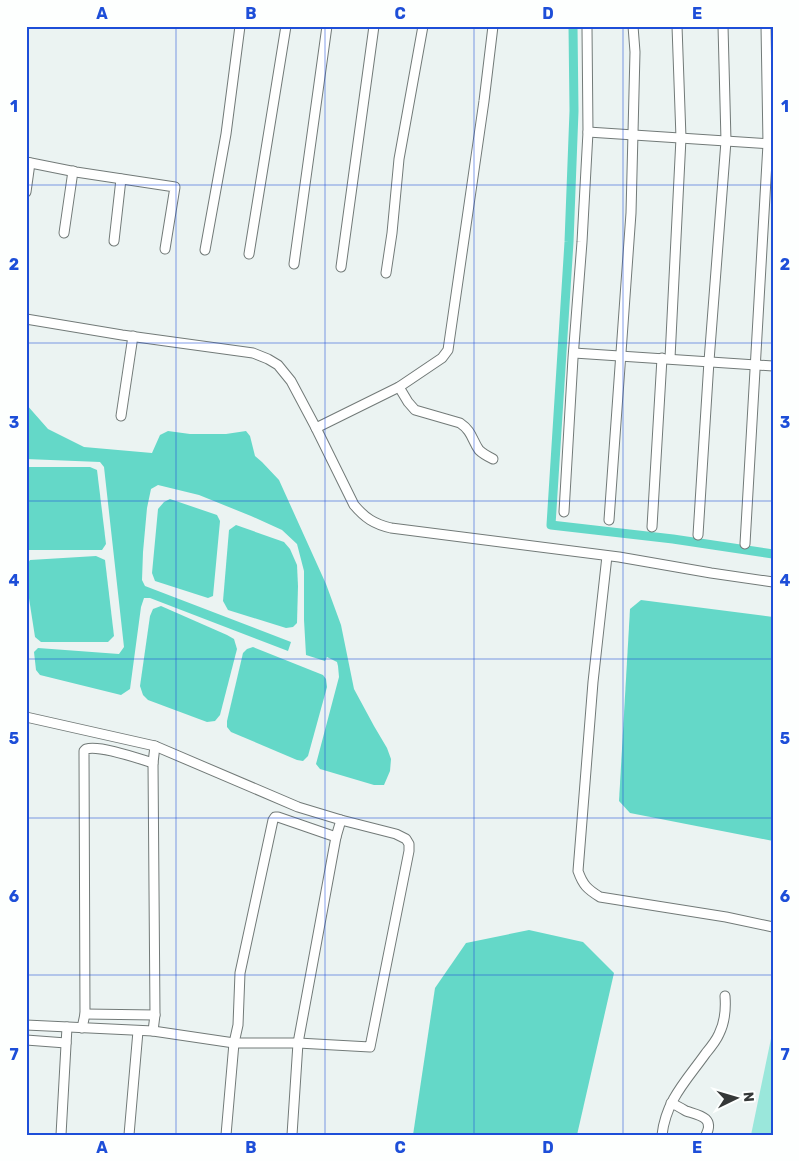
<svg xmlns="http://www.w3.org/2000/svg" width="799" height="1161" viewBox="0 0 799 1161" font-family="Rubik,sans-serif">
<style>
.green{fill:#9ae7db}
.water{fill:#64d8c8}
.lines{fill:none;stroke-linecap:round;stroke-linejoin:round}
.canal{stroke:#64d8c8;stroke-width:9}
.minor-casing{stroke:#727a78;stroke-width:11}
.minor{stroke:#fff;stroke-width:9}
.grid{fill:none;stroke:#1d4ed8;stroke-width:1;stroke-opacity:0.55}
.neatline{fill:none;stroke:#1d4ed8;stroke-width:2}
.grid-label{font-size:16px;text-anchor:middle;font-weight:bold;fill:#1d4ed8}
</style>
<rect width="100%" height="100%" fill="#ebf3f2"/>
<path class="green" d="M773 1029V1135H751Z"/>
<g class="water">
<path d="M26 404 48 429 84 447 152 453 160 435 168 431 190 434H226L246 431 250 436 255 456 262 462 279 480 326 584 341 625 354 689 374 726 387 748 391 759 390 771 384 785H374L320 769 316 764 339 677 338 666 337 662 327 657 325 661 306 655 304 620V571L297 544 282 530 251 516 199 495 158 485 151 489 147 508 143 552 142 580 145 586 291 642 288 651 150 598H144L141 607 130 689 121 695 40 675 36 670 34 652 38 648 119 654 124 647 104 467 100 462 26 459Z"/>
<path d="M26 467H90L97 470 106 544 102 550H26Z"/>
<path d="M170 499 217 515 220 521 213 596 208 598 155 581 152 573 158 509 164 502Z"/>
<path d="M236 525 284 542 290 549 297 565 298 586 297 623 293 627 286 628 228 610 223 601 229 530Z"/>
<path d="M96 556 105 560 114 636 108 642H41L35 637 26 579V566L30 560Z"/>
<path d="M641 600 773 617V841L630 813 619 801 630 609Z"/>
<path d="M161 606 227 635 234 639 237 649 220 715 215 721 207 722 148 700 143 695 140 686 150 616 153 609Z"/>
<path d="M253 647 323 675 326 679 327 687 308 756 303 761 297 760 231 732 227 727V721L243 653 247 649Z"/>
<path d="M529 930 583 942 614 973 577 1135H413L435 988 466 943Z"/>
</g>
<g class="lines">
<path class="canal" d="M573 26 574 111 569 242 551 525 673 539 773 554"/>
<g class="minor-casing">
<g id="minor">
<path d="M588 132 773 144"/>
<path d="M26 162 76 172 175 187 165 249"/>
<path d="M26 192 30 163"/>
<path d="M64 233 73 171"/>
<path d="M114 241 121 179"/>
<path d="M205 250 226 134 240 26"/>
<path d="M249 254 286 26"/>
<path d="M294 264 327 26"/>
<path d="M341 267 374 26"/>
<path d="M386 273 392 233 399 159 423 26"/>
<path d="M26 319 122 335 253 353 268 359 278 365 291 381 316 428 354 505C365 518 374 524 391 528L619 557 711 573 773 582"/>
<path d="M574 353 773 366"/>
<path d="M670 358 681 138 677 26"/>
<path d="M399 387 408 402 415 410 460 423C472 431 472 440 479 450 483 454 489 457 493 459"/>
<path d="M121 416 133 336"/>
<path d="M316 428 399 387 442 358 448 350 484 101 493 26"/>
<path d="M564 512 573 358 582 242 588 132 587 28"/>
<path d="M609 520 631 213 635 52 633 26"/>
<path d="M652 527 662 358"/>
<path d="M698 535 709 361 726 141 723 26"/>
<path d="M745 544 768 144 766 26"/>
<path d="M607 556 593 682 578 871C583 885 587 889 600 897L726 917 773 927"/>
<path d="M26 717 155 746 298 807 341 820 396 834 406 839 409 844V851L370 1047 298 1043H234L153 1031 26 1025"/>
<path d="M85 1014 155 1015"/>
<path d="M82 1028 85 1014 84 751 86 749C100 745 137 758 153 763"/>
<path d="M153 1031 155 1015 153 763 155 746"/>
<path d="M26 1040 66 1043"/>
<path d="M671 1103C676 1105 681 1108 686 1111 698 1115 715 1117 706 1135"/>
<path d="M61 1135 67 1027"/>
<path d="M129 1135 138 1031"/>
<path d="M226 1135 234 1043 238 1025 240 973 273 820 275 817H278L336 837"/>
<path d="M292 1135 298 1043 336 837 341 820"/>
<path d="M662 1135C666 1100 687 1080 706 1053 711 1047 716 1041 719 1034 725 1022 726 1009 725 996"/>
</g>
</g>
<use href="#minor" class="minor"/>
</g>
<path class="grid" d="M176 26V1135M325 26V1135M474 26V1135M623 26V1135M26 185H773M26 343H773M26 501H773M26 659H773M26 818H773M26 975H773"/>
<rect width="799" height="1161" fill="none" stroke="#fdfffe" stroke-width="55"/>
<g transform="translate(736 1098) rotate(85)" stroke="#fdfffe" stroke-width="4" paint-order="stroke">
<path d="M0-4L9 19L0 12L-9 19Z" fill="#353838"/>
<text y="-8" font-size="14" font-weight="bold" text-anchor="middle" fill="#353838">N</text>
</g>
<rect x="28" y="28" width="744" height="1106" class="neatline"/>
<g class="grid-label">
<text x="102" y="19">A</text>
<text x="251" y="19">B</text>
<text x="400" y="19">C</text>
<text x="548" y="19">D</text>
<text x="697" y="19">E</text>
<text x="14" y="112">1</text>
<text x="785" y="112">1</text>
<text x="14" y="270">2</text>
<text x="785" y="270">2</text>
<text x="14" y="428">3</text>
<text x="785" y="428">3</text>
<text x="14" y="586">4</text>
<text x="785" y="586">4</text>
<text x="14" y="744">5</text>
<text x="785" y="744">5</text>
<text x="14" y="902">6</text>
<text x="785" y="902">6</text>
<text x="14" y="1060">7</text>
<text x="785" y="1060">7</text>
<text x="102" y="1153">A</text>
<text x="251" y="1153">B</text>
<text x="400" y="1153">C</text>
<text x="548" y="1153">D</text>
<text x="697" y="1153">E</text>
</g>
</svg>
